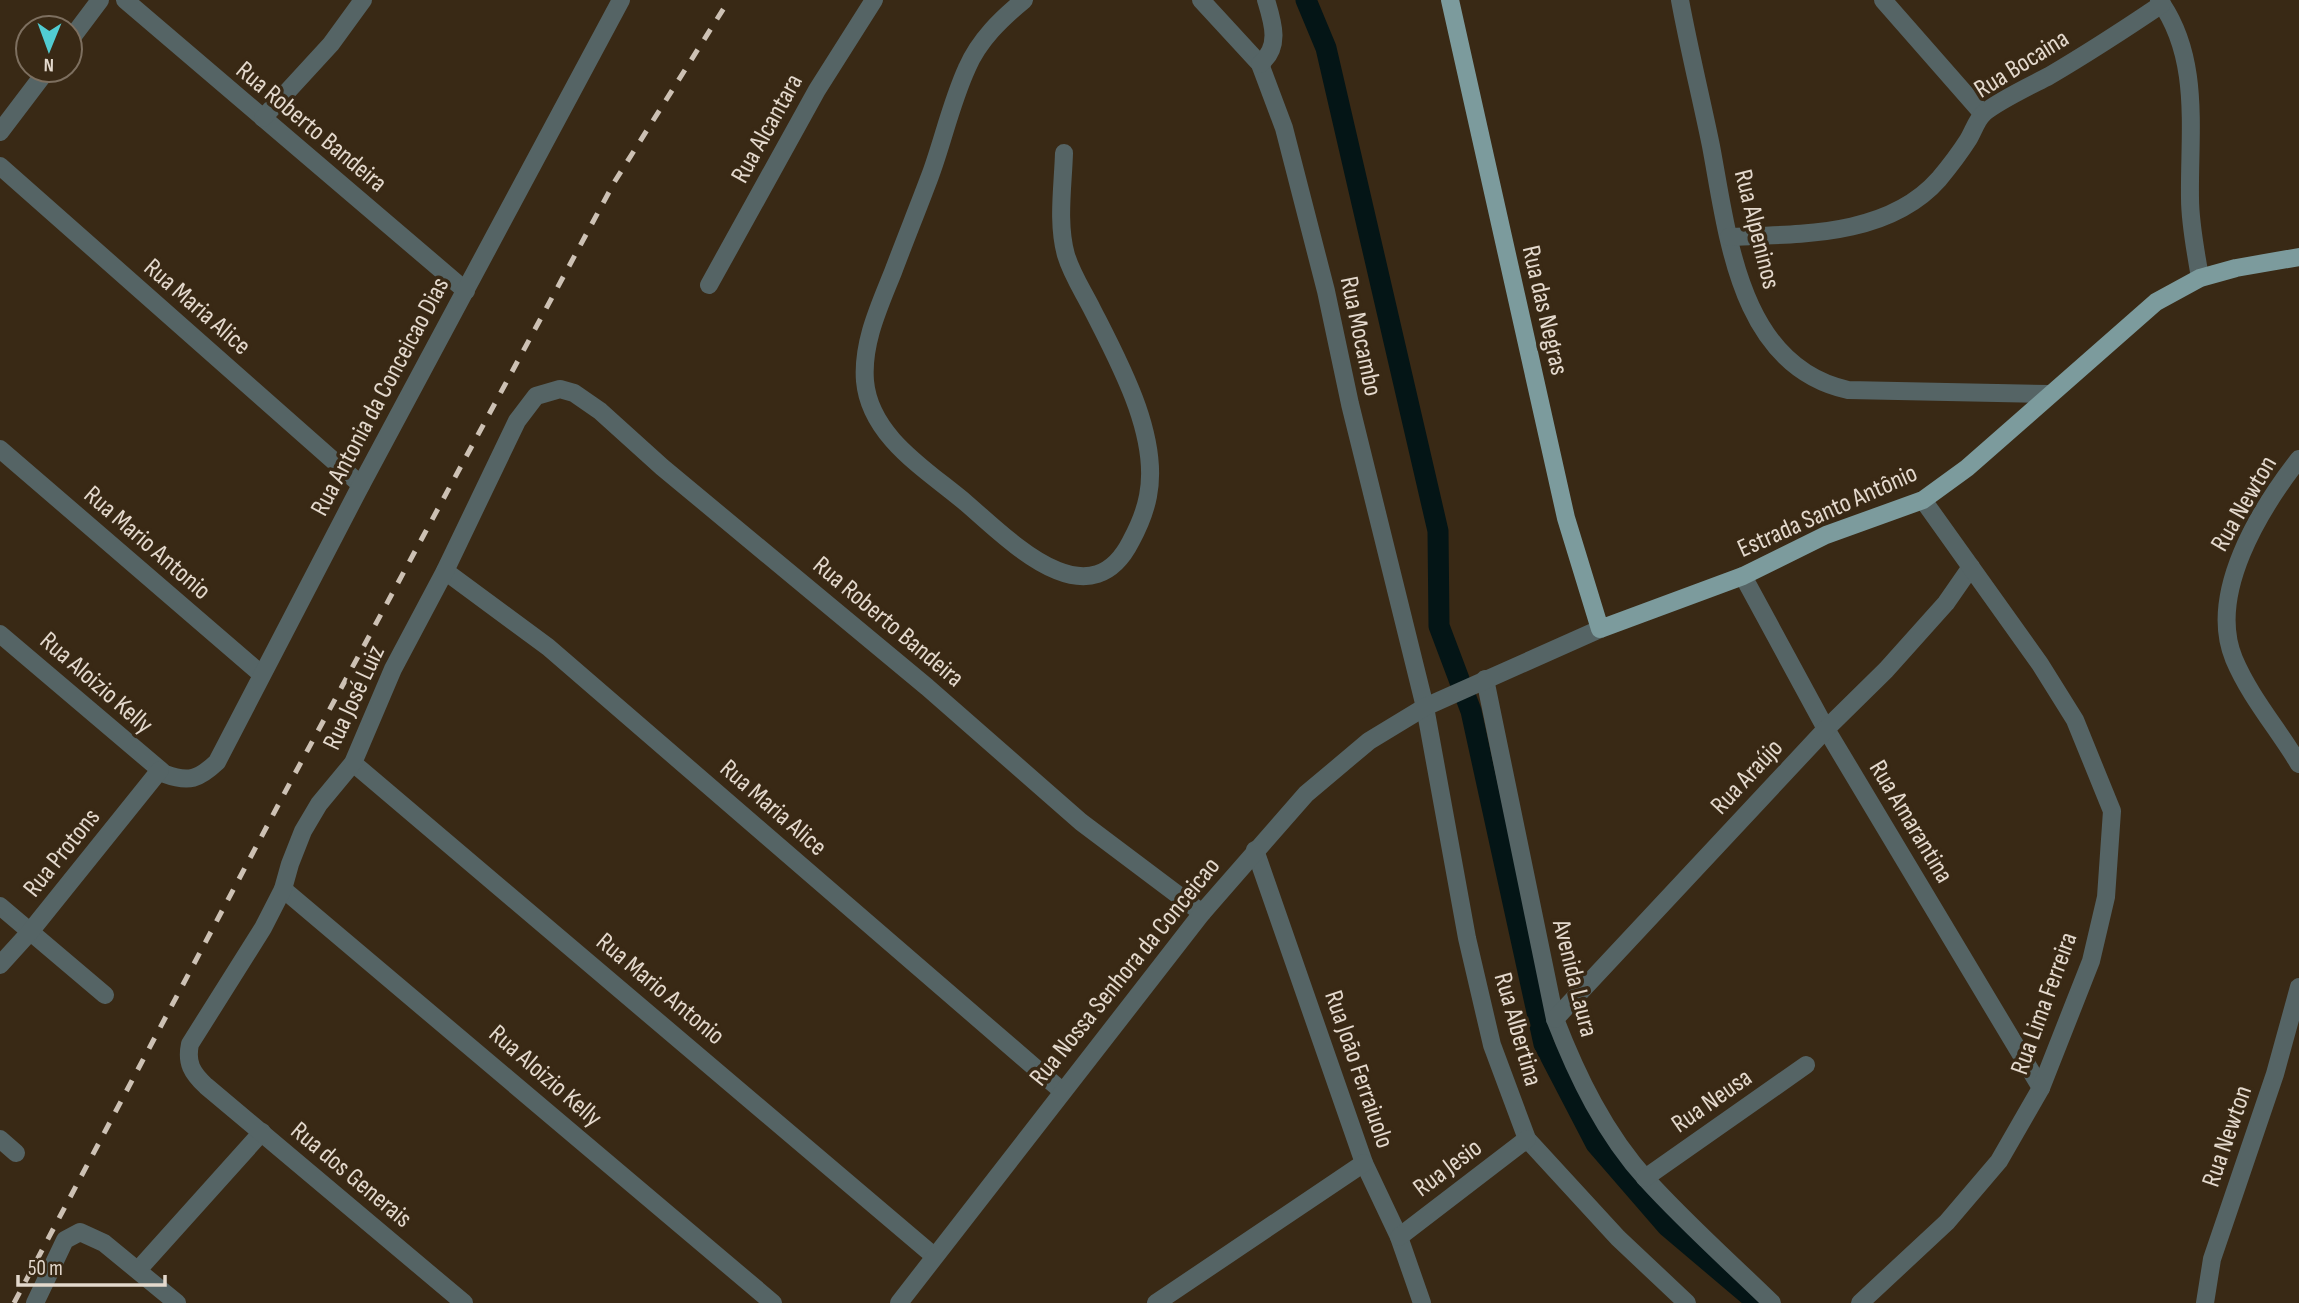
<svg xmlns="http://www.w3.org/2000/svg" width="2299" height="1303" viewBox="0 0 2299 1303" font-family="'Sofia Sans Condensed',sans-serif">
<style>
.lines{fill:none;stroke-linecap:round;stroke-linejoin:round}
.canal{stroke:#041516;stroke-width:21}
.minor{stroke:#556465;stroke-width:18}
.major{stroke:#7c9b9d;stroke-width:18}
.rail{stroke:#cdc1b4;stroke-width:5;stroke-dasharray:12 12;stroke-linecap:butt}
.labels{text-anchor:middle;stroke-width:7;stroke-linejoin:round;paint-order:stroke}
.street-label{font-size:26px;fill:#e4d9cd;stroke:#392915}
</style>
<rect width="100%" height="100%" fill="#392915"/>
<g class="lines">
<path class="canal" d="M1306 0 1326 48 1438 531 1439 626 1471 711 1544 1044 1596 1144 1667 1226 1758 1303"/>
<g class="minor">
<path d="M125 0 466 291"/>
<path d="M1024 0C1001 19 979 40 967 68 951 103 943 141 930 176 918 208 905 240 893 272 879 307 862 343 865 381 870 437 927 470 966 503 1008 539 1089 624 1131 541 1138 528 1145 512 1148 496 1160 436 1119 362 1092 309 1083 291 1072 275 1066 255 1057 223 1063 186 1064 153"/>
<path d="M1201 0 1260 64 1284 128 1326 291 1350 404 1425 707 1467 938 1492 1045 1527 1139 1618 1238 1687 1303"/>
<path d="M1680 0C1689 49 1701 97 1711 146 1728 236 1739 366 1848 390L2050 394"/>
<path d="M1883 0 1983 114"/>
<path d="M2159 0C2201 58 2189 131 2190 198 2190 225 2196 252 2200 278"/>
<path d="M70 40 100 0"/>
<path d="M1260 64C1281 47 1273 23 1266 0"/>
<path d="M263 118 331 44 363 0"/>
<path d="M0 132 47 70"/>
<path d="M0 166 361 485"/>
<path d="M1729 237C1799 234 1888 237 1939 179 1949 167 1959 154 1968 140 1973 132 1977 119 1984 113 1998 101 2032 85 2049 76 2088 53 2125 29 2162 4"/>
<path d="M709 285 817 90 874 0"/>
<path d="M0 449 261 674"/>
<path d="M2299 459C2260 509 2207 594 2234 659 2250 697 2278 729 2299 764"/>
<path d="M445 571 548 647 1062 1091"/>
<path d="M1743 576 1826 729 2041 1088"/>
<path d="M0 634 165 774C189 783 199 779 217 762L361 485 621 0"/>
<path d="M1485 679 1555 1019C1577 1076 1605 1134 1647 1180 1686 1223 1730 1262 1772 1303"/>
<path d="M353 763 934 1256"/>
<path d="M1255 850 1364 1163 1399 1237 1422 1303"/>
<path d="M283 889 773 1303"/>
<path d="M0 906 105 995"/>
<path d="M0 965 29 933 160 770"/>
<path d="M1555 1019 1826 729 1886 670 1946 603 1971 567"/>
<path d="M0 1139 16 1153"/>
<path d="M1645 1178 1806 1065"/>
<path d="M1399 1237 1527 1139"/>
<path d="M138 1270 262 1132"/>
<path d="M35 1303 65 1240 80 1232 104 1243 177 1303"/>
<path d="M464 1303 206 1086C192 1073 186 1063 190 1044L263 928 283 889 290 864 303 831 319 804 353 763 393 669 445 571 517 421 536 396 560 389 574 393 600 411 662 467 927 687 1081 822 1202 913"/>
<path d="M899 1303 1202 913 1306 794 1369 741 1425 707 1600 629"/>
<path d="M1156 1303 1364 1163"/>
<path d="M1860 1303 1947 1222 1999 1161 2041 1088 2091 961 2106 897 2112 811 2075 720 2040 664 1923 500"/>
<path d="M2205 1303 2212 1259 2275 1074 2299 987"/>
</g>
<path class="major" d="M1450 0 1566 518 1600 629 1743 576 1826 535 1923 500 1967 468 2156 302 2200 278 2236 268 2299 257"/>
<path class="rail" d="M14 1303 292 779 615 181 729 0"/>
</g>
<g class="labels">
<g class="street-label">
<text transform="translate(2021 63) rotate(-32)" y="9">Rua Bocaina</text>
<text transform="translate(312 126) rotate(40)" y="9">Rua Roberto Bandeira</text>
<text transform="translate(766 128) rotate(-61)" y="9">Rua Alcantara</text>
<text transform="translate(1758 229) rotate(76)" y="9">Rua Alpeninos</text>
<text transform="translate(198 306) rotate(41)" y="9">Rua Maria Alice</text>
<text transform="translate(1546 310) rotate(77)" y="9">Rua das Negras</text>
<text transform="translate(1362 336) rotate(78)" y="9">Rua Mocambo</text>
<text transform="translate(379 396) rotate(-62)" y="9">Rua Antonia da Conceicao Dias</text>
<text transform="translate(2243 503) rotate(-60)" y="9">Rua Newton</text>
<text transform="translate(1827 510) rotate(-24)" y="9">Estrada Santo Antônio</text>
<text transform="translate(148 542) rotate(41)" y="9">Rua Mario Antonio</text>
<text transform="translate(889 621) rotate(40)" y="9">Rua Roberto Bandeira</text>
<text transform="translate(97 682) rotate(41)" y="9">Rua Aloizio Kelly</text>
<text transform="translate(353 697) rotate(-65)" y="9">Rua José Luiz</text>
<text transform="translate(1746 776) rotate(-47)" y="9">Rua Araújo</text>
<text transform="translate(774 807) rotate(41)" y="9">Rua Maria Alice</text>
<text transform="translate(1912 821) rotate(59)" y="9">Rua Amarantina</text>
<text transform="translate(61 852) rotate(-51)" y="9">Rua Protons</text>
<text transform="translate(1124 971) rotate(-51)" y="9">Rua Nossa Senhora da Conceicao</text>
<text transform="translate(1576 978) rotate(76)" y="9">Avenida Laura</text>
<text transform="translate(661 988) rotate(40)" y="9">Rua Mario Antonio</text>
<text transform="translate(2043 1003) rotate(-70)" y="9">Rua Lima Ferreira</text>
<text transform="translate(1519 1029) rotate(74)" y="9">Rua Albertina</text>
<text transform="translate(1360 1069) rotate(71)" y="9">Rua João Ferraiuolo</text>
<text transform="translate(546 1075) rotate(41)" y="9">Rua Aloizio Kelly</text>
<text transform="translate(1711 1100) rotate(-35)" y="9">Rua Neusa</text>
<text transform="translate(2226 1136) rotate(-71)" y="9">Rua Newton</text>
<text transform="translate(1447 1167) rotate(-37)" y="9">Rua Jesio</text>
<text transform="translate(352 1174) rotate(40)" y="9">Rua dos Generais</text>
</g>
</g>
<g transform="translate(49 49) rotate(181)"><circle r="33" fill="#392915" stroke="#7d6f5f" stroke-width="2"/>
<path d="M0-5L12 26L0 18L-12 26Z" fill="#51ccd2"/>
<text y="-10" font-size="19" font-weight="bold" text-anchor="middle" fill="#e4d9cd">N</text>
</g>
<path d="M18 1275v10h147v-10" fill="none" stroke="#e4d9cd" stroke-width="3.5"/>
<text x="28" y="1275" font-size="21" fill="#e4d9cd" stroke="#392915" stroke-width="5" paint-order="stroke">50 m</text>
</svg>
